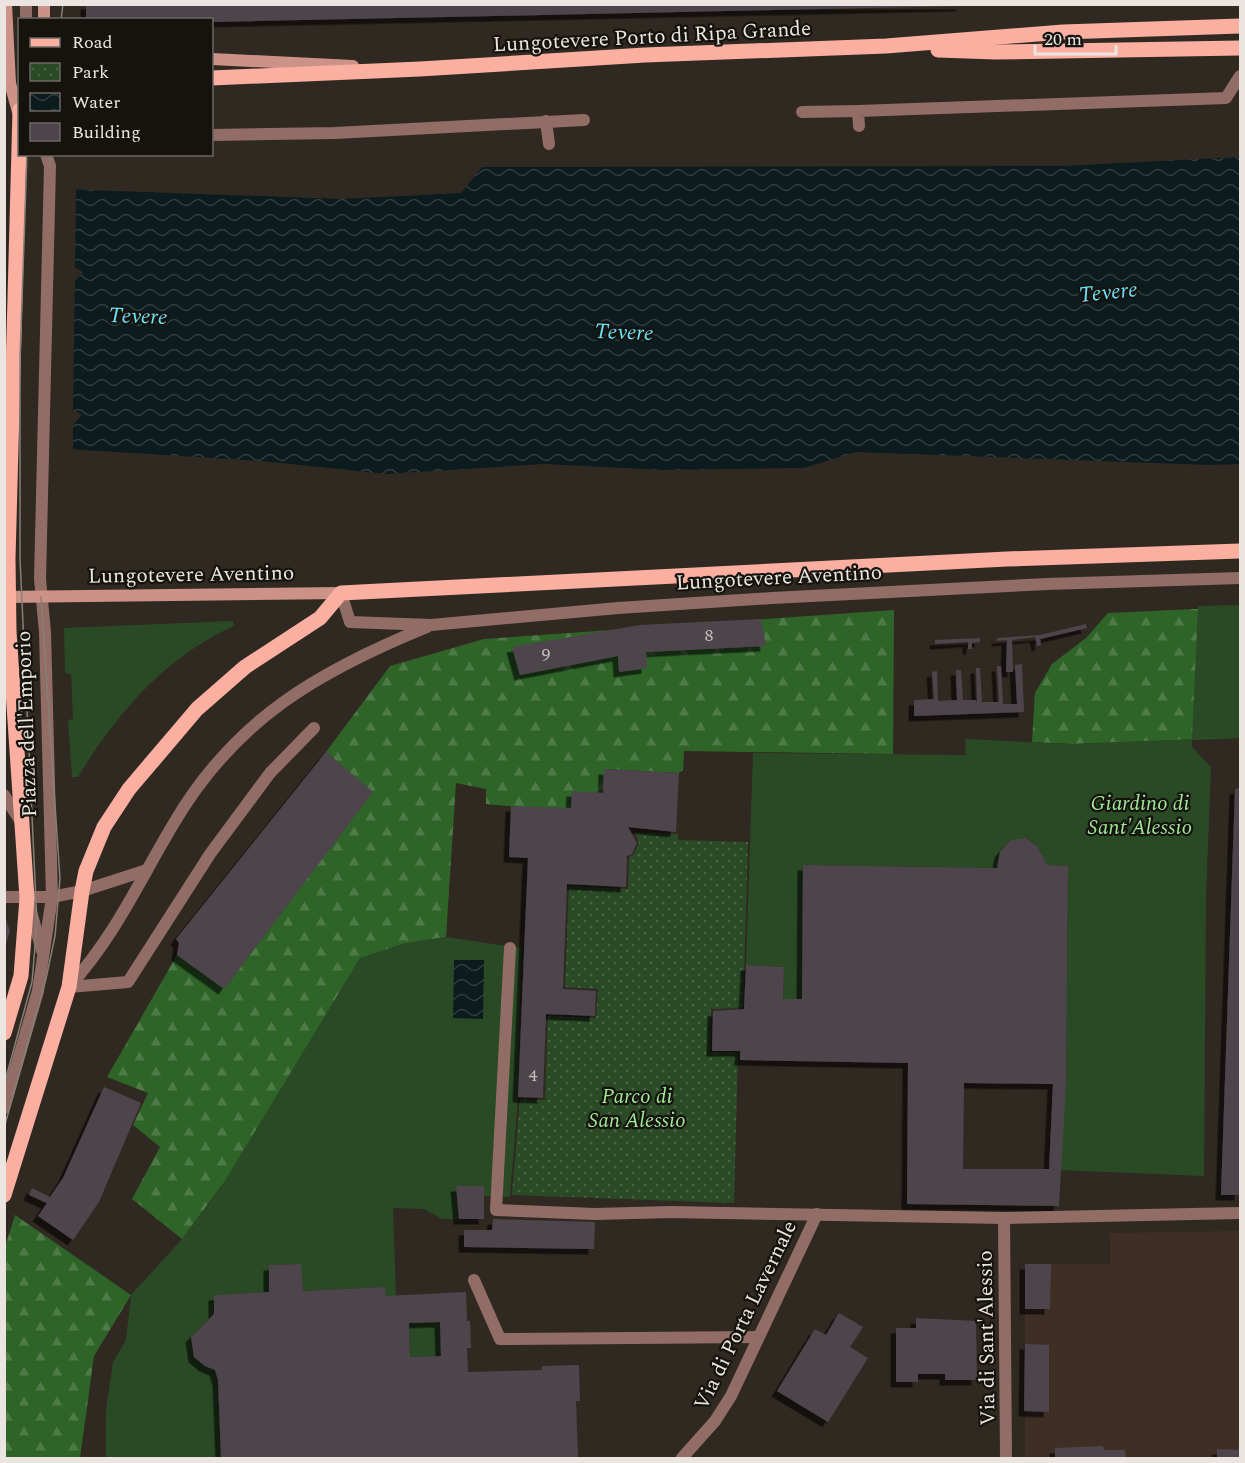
<svg xmlns="http://www.w3.org/2000/svg" width="1245" height="1463" viewBox="0 0 1245 1463" font-family="Spectral,serif">
<style>
.education{fill:#3f2e24}
.forest{fill:url(#forest-firs)}
.park{fill:url(#park-dots)}
.garden{fill:#2a4a26}
.water{fill:url(#water-waves)}
.pier{fill:#302921}
.building{fill:#4e454c;fill-rule:evenodd;filter:url(#shadow)}
.lines{fill:none;stroke-linecap:round;stroke-linejoin:round}
.lane{stroke:#926d66;stroke-width:12}
.street{stroke:#926d66;stroke-width:12}
.secondary{stroke:#cd9287;stroke-width:12}
.primary{stroke:#faafa0;stroke-width:15}
.tram{stroke:#857f78;stroke-width:1.5}
.labels{text-anchor:middle;stroke-width:4.5;stroke-linejoin:round;paint-order:stroke}
.number-label{font-size:18px;fill:#c3bdbb}
.street-label{font-size:21px;fill:#eae5e0;stroke:#16130f}
.park-label{font-size:21px;font-style:italic;fill:#9eea94;stroke:#16130f}
.water-label{font-size:22px;font-style:italic;fill:#6be1f6;stroke:#16130f}
</style>
<defs>
<pattern id="forest-firs" width="22" height="20" patternUnits="userSpaceOnUse" patternTransform="scale(1.5)"><rect width="22" height="20" fill="#2f6428"/><path d="M5 1l3.5 6h-7zM16 11l3.5 6h-7z" fill="#4d7a47"/></pattern>
<pattern id="park-dots" width="8" height="8" patternUnits="userSpaceOnUse" patternTransform="scale(1.5)"><rect width="8" height="8" fill="#2a4a26"/><path d="M2 2h.1M6 6h.1" fill="none" stroke="#496445" stroke-width="1.8" stroke-linecap="round"/></pattern>
<pattern id="water-waves" width="16" height="10" patternUnits="userSpaceOnUse" patternTransform="scale(1.5)"><rect width="16" height="10" fill="#0c1b1e"/><path d="M0 5q4-4 8 0t8 0" fill="none" stroke="#303c3e"/></pattern>
<filter id="shadow"><feDropShadow dx="-5.5" dy="5.5" stdDeviation="0" flood-color="#0009"/></filter>
</defs>
<rect width="100%" height="100%" fill="#302921"/>
<path class="education" d="M1240 1231V1458H1025V1264H1110V1233Z"/>
<g class="forest">
<path d="M1240 607V738L1072 744 1032 742 1035 693 1052 664 1086 638 1108 613Z"/>
<path d="M894 610 893 754 684 751 683 770 679 773 605 769 603 793 572 792 571 812 486 804V789L456 783 446 937 402 944 182 1239 132 1199 160 1147 133 1125 148 1093 107 1077 177 955 224 989 372 792 326 752 390 666 484 639Z"/>
<path d="M15 1215 131 1295 94 1356 80 1458H5L4 1250Z"/>
</g>
<path class="park" d="M635 832 678 834V840L748 842 743 1008 711 1009 710 1052 738 1053 734 1203 512 1195 520 1099 545 1100 548 1016 596 1018 598 989 565 987 569 886 628 889 629 857 633 855 639 843Z"/>
<g class="garden">
<path d="M1240 605V738L1192 739V747L1211 767 1206 897 1204 1176 1059 1170 1066 1085 1068 866 1047 865 1037 846 1027 838 1011 840 1000 852 997 868 803 865 802 999H783L784 967 746 965 753 753 966 755 965 739 1072 744 1192 739 1198 606Z"/>
<path d="M233 621 234 626C166 656 116 714 78 777H72L68 720 73 719 71 674 65 673 64 628Z"/>
<path d="M446 937 521 948 518 1097 510 1197 484 1196 483 1186H456L459 1219H442L424 1209 393 1208 396 1296H386L384 1287 303 1291 300 1264 269 1265V1292L214 1295V1314L191 1337 194 1357 215 1370 218 1380 221 1458H106V1410L113 1362 126 1340 131 1295 182 1239 220 1189 360 958 402 944Z"/>
<path d="M440 1322 441 1356 410 1357 409 1323Z"/>
</g>
<g class="water">
<path d="M1240 157V464L1210 465 856 452 804 468 663 470 544 464 386 474 262 461 5 445 71 427 82 415 62 404 72 285 83 272 63 261 5 187 342 199 461 193 482 167 1061 166Z"/>
<path d="M454 960H484L483 1019 453 1018Z"/>
</g>
<g class="pier">
<path d="M4 184 76 185 75 271 62 264 4 263Z"/>
<path d="M75 277 73 413 61 407 4 405V281L71 282Z"/>
<path d="M73 421V453L4 448V424H70Z"/>
</g>
<g class="building">
<path d="M86 4H962V6L212 22V20H86Z"/>
<path d="M761 619 766 646 646 652 647 668 619 672 618 656 520 675 512 647 640 625Z"/>
<path d="M1086 624 1087 628 1040 639 1041 645 1037 646 1035 637 1012 640 1013 672H1006L1007 640 997 641V638L1040 635Z"/>
<path d="M980 638V642L972 643V649H968V642L935 644V640Z"/>
<path d="M1022 664 1024 712 914 716V700L934 699 932 672 937 671 938 701 957 700 956 670H961L963 700H975L977 702 976 668H980L982 702H999L997 666H1001L1003 704H1017L1015 665Z"/>
<path d="M326 752 373 792 224 989 177 955 179 943 176 939Z"/>
<path d="M604 769 679 773 676 832 628 827 637 843 632 854 627 856 626 887 567 884 563 989 596 991 595 1016 546 1014 543 1098 518 1097 528 858 509 857 511 806 571 808 572 791 603 793Z"/>
<path d="M1240 788V1195H1221L1235 789Z"/>
<path d="M1026 838 1037 846 1047 865 1068 866 1066 1085 1059 1206 907 1204 908 1063 740 1060V1051H712L713 1011 744 1009 746 965 784 967 783 999H802L803 865 997 868 1000 852 1011 840ZM964 1083 1053 1084 1049 1169H963Z"/>
<path d="M5 917 10 931 5 946H4Z"/>
<path d="M104 1087 141 1103 99 1202 73 1240 38 1216 47 1203 29 1195 32 1188 50 1197 63 1178Z"/>
<path d="M456 1186H484V1219H459Z"/>
<path d="M493 1219 595 1222 594 1249 464 1247V1230H492Z"/>
<path d="M301 1264 303 1291 385 1287 386 1296 466 1292 467 1321H470L471 1348H467L468 1372 542 1370V1366L579 1365 580 1401H576L578 1458H221L218 1380 215 1370 205 1366 194 1357 191 1337 214 1314V1295L269 1292V1265ZM440 1322 441 1356 410 1357 409 1323Z"/>
<path d="M1025 1264H1051L1050 1309H1025Z"/>
<path d="M839 1313 863 1327 850 1347 868 1358 828 1422 777 1391 815 1329 826 1335Z"/>
<path d="M916 1318 976 1321 977 1380H945V1374H918V1382H896V1328H916Z"/>
<path d="M1025 1344 1049 1345V1412L1024 1411Z"/>
<path d="M1238 1445 1240 1458H1217V1449L1238 1450Z"/>
<path d="M1103 1446 1104 1450H1125L1126 1458H1055V1448Z"/>
</g>
<g class="lines">
<g class="lane">
<path d="M26 20V4"/>
<path d="M802 112 858 111"/>
<path d="M546 121 549 144"/>
<path d="M859 126 858 111 1226 98 1240 76"/>
<path d="M212 135 335 133 584 120"/>
<path d="M341 593 350 622 431 625 618 608 772 598 1047 584 1240 578"/>
<path d="M82 891 147 870"/>
<path d="M29 904 42 951"/>
<path d="M69 987C117 933 138 883 174 823 235 719 319 671 427 627"/>
<path d="M69 987 128 982 210 854 270 773 314 728"/>
<path d="M4 1108 38 991 52 897 45 632 40 579 50 166 46 154"/>
<path d="M474 1280 500 1339 757 1337"/>
</g>
<g class="street">
<path d="M4 795 21 822"/>
<path d="M4 897H52L82 891"/>
<path d="M510 948 496 1210 595 1214 671 1212 1004 1218 1240 1213"/>
<path d="M1004 1218 1006 1458"/>
<path d="M682 1458 715 1421 731 1396 817 1214"/>
</g>
<g class="secondary">
<path d="M6 4 10 83 18 112"/>
<path d="M44 20V4"/>
<path d="M212 59 353 66"/>
<path d="M4 597 341 593"/>
</g>
<g class="primary">
<path d="M938 50 996 52 1240 48"/>
<path d="M212 78 420 69 645 55 886 46 1063 32 1240 26"/>
<path d="M4 1033 21 976 27 898 9 632 8 559 20 110"/>
<path d="M4 1195 69 987 82 891 86 871 104 827 129 789 197 709 245 667 320 618 341 593 1007 559 1240 551"/>
</g>
<g class="tram">
<path d="M61 20 63 4"/>
<path d="M50 166V154"/>
<path d="M4 1085 32 982 37 923 20 559V358L27 154"/>
<path d="M4 1128 46 979 55 936 60 879 41 597"/>
</g>
</g>
<g class="labels">
<g class="number-label">
<text x="709" y="641">8</text>
<text x="546" y="660">9</text>
<text x="533" y="1081">4</text>
</g>
<g class="street-label">
<text transform="translate(652 36) rotate(-3)" y="7">Lungotevere Porto di Ripa Grande</text>
<text transform="translate(191 574) rotate(-1)" y="7">Lungotevere Aventino</text>
<text transform="translate(779 577) rotate(-3)" y="7">Lungotevere Aventino</text>
<text transform="translate(26 724) rotate(-92)" y="7">Piazza dell'Emporio</text>
<text transform="translate(745 1315) rotate(-64)" y="7">Via di Porta Lavernale</text>
<text transform="translate(986 1338) rotate(-91)" y="7">Via di Sant'Alessio</text>
</g>
<g class="park-label">
<text x="1140" y="810">Giardino di<tspan x="1140" dy="24">Sant'Alessio</tspan></text>
<text x="637" y="1103">Parco di<tspan x="637" dy="24">San Alessio</tspan></text>
</g>
<g class="water-label">
<text transform="translate(1108 291) rotate(-6)" y="8">Tevere</text>
<text transform="translate(138 315) rotate(2)" y="8">Tevere</text>
<text transform="translate(624 331) rotate(2)" y="8">Tevere</text>
</g>
</g>
<rect width="1245" height="1463" fill="none" stroke="#eae5e0" stroke-width="12"/>
<rect x="18" y="18" width="195" height="138" fill="#16130f" stroke="#6b6763" stroke-width="1.5"/>
<rect x="30" y="38" width="30" height="9" fill="#faafa0" stroke="#6b6763" stroke-width="1.5"/>
<text x="72" y="48" font-size="18" fill="#eae5e0">Road</text>
<rect x="30" y="63" width="30" height="18" fill="url(#park-dots)" stroke="#6b6763" stroke-width="1.5"/>
<text x="72" y="78" font-size="18" fill="#eae5e0">Park</text>
<rect x="30" y="93" width="30" height="18" fill="url(#water-waves)" stroke="#6b6763" stroke-width="1.5"/>
<text x="72" y="108" font-size="18" fill="#eae5e0">Water</text>
<rect x="30" y="123" width="30" height="18" fill="#4e454c" stroke="#6b6763" stroke-width="1.5"/>
<text x="72" y="138" font-size="18" fill="#eae5e0">Building</text>
<path d="M1035 45v9h81v-9" fill="none" stroke="#eae5e0" stroke-width="3"/>
<text x="1044" y="45" font-size="18" fill="#eae5e0" stroke="#16130f" stroke-width="4.5" paint-order="stroke">20 m</text>
</svg>
